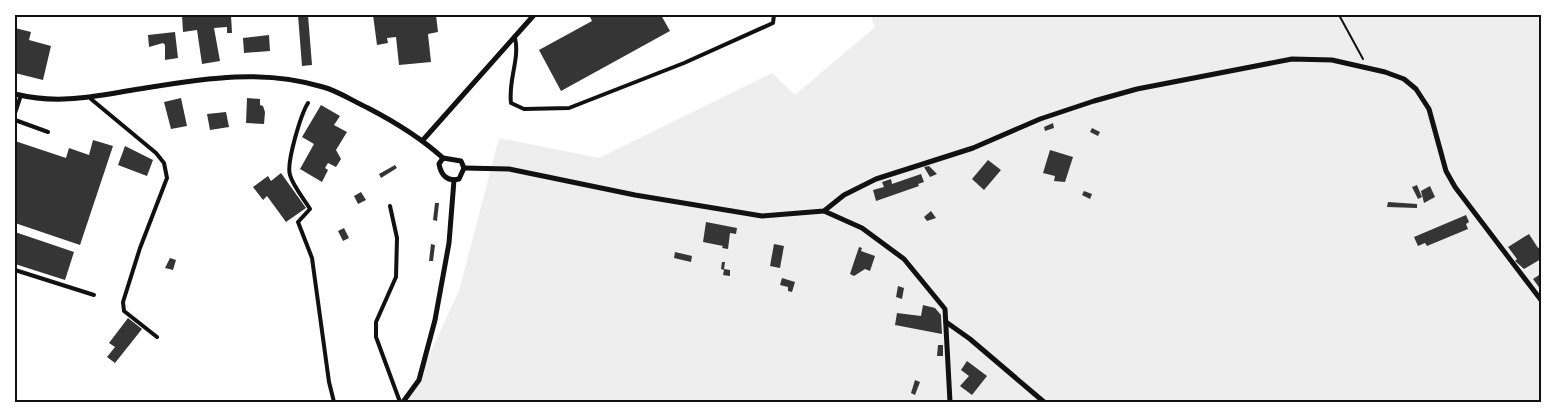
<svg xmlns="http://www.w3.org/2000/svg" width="1556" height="417" viewBox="0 0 1556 417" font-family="'Asap Condensed',sans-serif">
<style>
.green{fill:#eee}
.building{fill:#353535}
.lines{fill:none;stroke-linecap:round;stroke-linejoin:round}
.path{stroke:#111;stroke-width:2}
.service{stroke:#111;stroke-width:4}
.minor{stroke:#111;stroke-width:5}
.neatline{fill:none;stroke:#111;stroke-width:2}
</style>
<rect width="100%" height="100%" fill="#fff"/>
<path class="green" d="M870 15H1541V402H407L459 291 499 138 599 158 772 73 795 95 875 27Z"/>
<g class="building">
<path d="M182 15H231L232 33H227V27L214 28 220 61 202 64 197 30 183 32Z"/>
<path d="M298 15H308L312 65 302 66Z"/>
<path d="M373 15H436L438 32 428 34 431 62 399 65 396 37 387 38 388 43 377 45Z"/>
<path d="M589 15H661L670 31 561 91 539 50 592 21Z"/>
<path d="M15 28 31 32 29 40 51 46 43 80 15 73Z"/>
<path d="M175 32 178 58 165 60V45L163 43 149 47 148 35Z"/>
<path d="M269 35 270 51 244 53 243 38Z"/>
<path d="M181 98 187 126 171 129 164 102Z"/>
<path d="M247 98 260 99V105L263 106 265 112 264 124 246 123Z"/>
<path d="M321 105 340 116 334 125 347 132 336 150 341 159 336 167 328 163 325 168 328 170 322 182 300 169 314 144 302 137Z"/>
<path d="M226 112 229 127 210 130 207 114Z"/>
<path d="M1053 123 1054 128 1045 131 1044 127Z"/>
<path d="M1092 128 1100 132 1098 136 1090 132Z"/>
<path d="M93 140 113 146 80 245 15 223V141L66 158 69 148 89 155Z"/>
<path d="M125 146 153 160 147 176 118 165Z"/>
<path d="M1050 150 1073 157 1065 182 1054 181 1055 176 1043 173Z"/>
<path d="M988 160 1001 170 984 190 972 179Z"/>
<path d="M395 165 397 168 381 178 379 174Z"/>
<path d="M929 166 937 174 930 177 924 167Z"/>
<path d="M281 173 306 208 286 222 267 196 263 200 253 187 268 176 271 181Z"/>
<path d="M921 174 924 182 918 184 919 186 876 201 873 190 884 187 882 182 891 179 892 184Z"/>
<path d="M1417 185 1422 197 1418 199 1412 187Z"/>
<path d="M1430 186 1435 197 1424 203 1421 191Z"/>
<path d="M1084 191 1092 194 1090 199 1082 195Z"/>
<path d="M361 192 366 200 358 204 354 196Z"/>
<path d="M1388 202 1417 204V208L1387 207Z"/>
<path d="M435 203H439L437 221 433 220Z"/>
<path d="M931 211 936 218 927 221 924 217Z"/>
<path d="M1466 215 1469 222 1466 224 1468 229 1427 246 1425 243 1418 246 1414 237Z"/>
<path d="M706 222 737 228 736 234 730 233 728 249 722 248 723 246 703 242Z"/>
<path d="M344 228 349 238 343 241 338 231Z"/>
<path d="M15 232 74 252 65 280 15 264Z"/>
<path d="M1529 234 1538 248 1541 246V259L1524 269 1515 261 1517 259 1508 247Z"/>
<path d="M431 244 435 245 433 261H429Z"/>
<path d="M774 244 784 246 780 268 770 266Z"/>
<path d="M859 247 862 248 861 251 875 256 870 271 865 269 854 276 850 274Z"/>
<path d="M675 252 692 256 691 262 674 258Z"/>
<path d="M170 258 176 260 173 270 165 268Z"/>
<path d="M722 262H725L724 269 730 270V276L723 275 724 270 721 269Z"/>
<path d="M1539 275 1541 278V290L1533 279Z"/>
<path d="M782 278 795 282 792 292 788 291V287L780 285Z"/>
<path d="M898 286 904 288 902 299 896 297Z"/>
<path d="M923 305 935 308 941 315 942 334 895 325 897 313 921 316Z"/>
<path d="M128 318 142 329 115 363 107 357 115 347 109 343Z"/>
<path d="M938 345H943V356H937Z"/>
<path d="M967 361 987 376 972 395 960 386 969 376 961 370Z"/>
<path d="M915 380 920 382 915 395 911 393Z"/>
</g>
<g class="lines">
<path class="path" d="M1339 15 1363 59"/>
<g class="service">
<path d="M515 38C520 59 508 80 511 103L524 109 569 108 684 63 773 23 774 15"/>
<path d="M91 99 156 153 164 163 167 178 140 248 123 302 124 311 157 337"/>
<path d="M308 103C301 114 286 163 290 175 293 186 304 199 310 209L298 222 312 258 329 382 334 402"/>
<path d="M15 113 21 95"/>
<path d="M15 120 48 132"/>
<path d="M390 206 397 238 396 277 376 322V337L400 402"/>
<path d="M15 270 94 295"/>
</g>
<g class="minor">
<path d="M15 94C60 105 95 96 139 89 201 79 261 68 323 87 338 91 353 101 368 108 395 122 421 138 443 158"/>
<path d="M423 140 534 15"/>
<path d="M443 158 461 161 464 168 459 179C447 182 441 175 439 164Z"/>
<path d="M464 168 509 169 635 195 762 216 824 211 844 195 876 179 973 148 1040 119 1094 101 1137 89 1292 59 1332 60 1385 72 1404 79 1416 89 1429 109 1446 171 1455 187 1541 300"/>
<path d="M824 211 862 228 904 259 945 309 950 402"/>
<path d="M946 322 970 339 1044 402"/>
<path d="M403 402 419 380 435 320 449 243 454 180"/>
</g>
</g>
<rect width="1556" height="417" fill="none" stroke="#ffffff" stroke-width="32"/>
<rect x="16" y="16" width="1524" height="385" class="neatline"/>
</svg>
